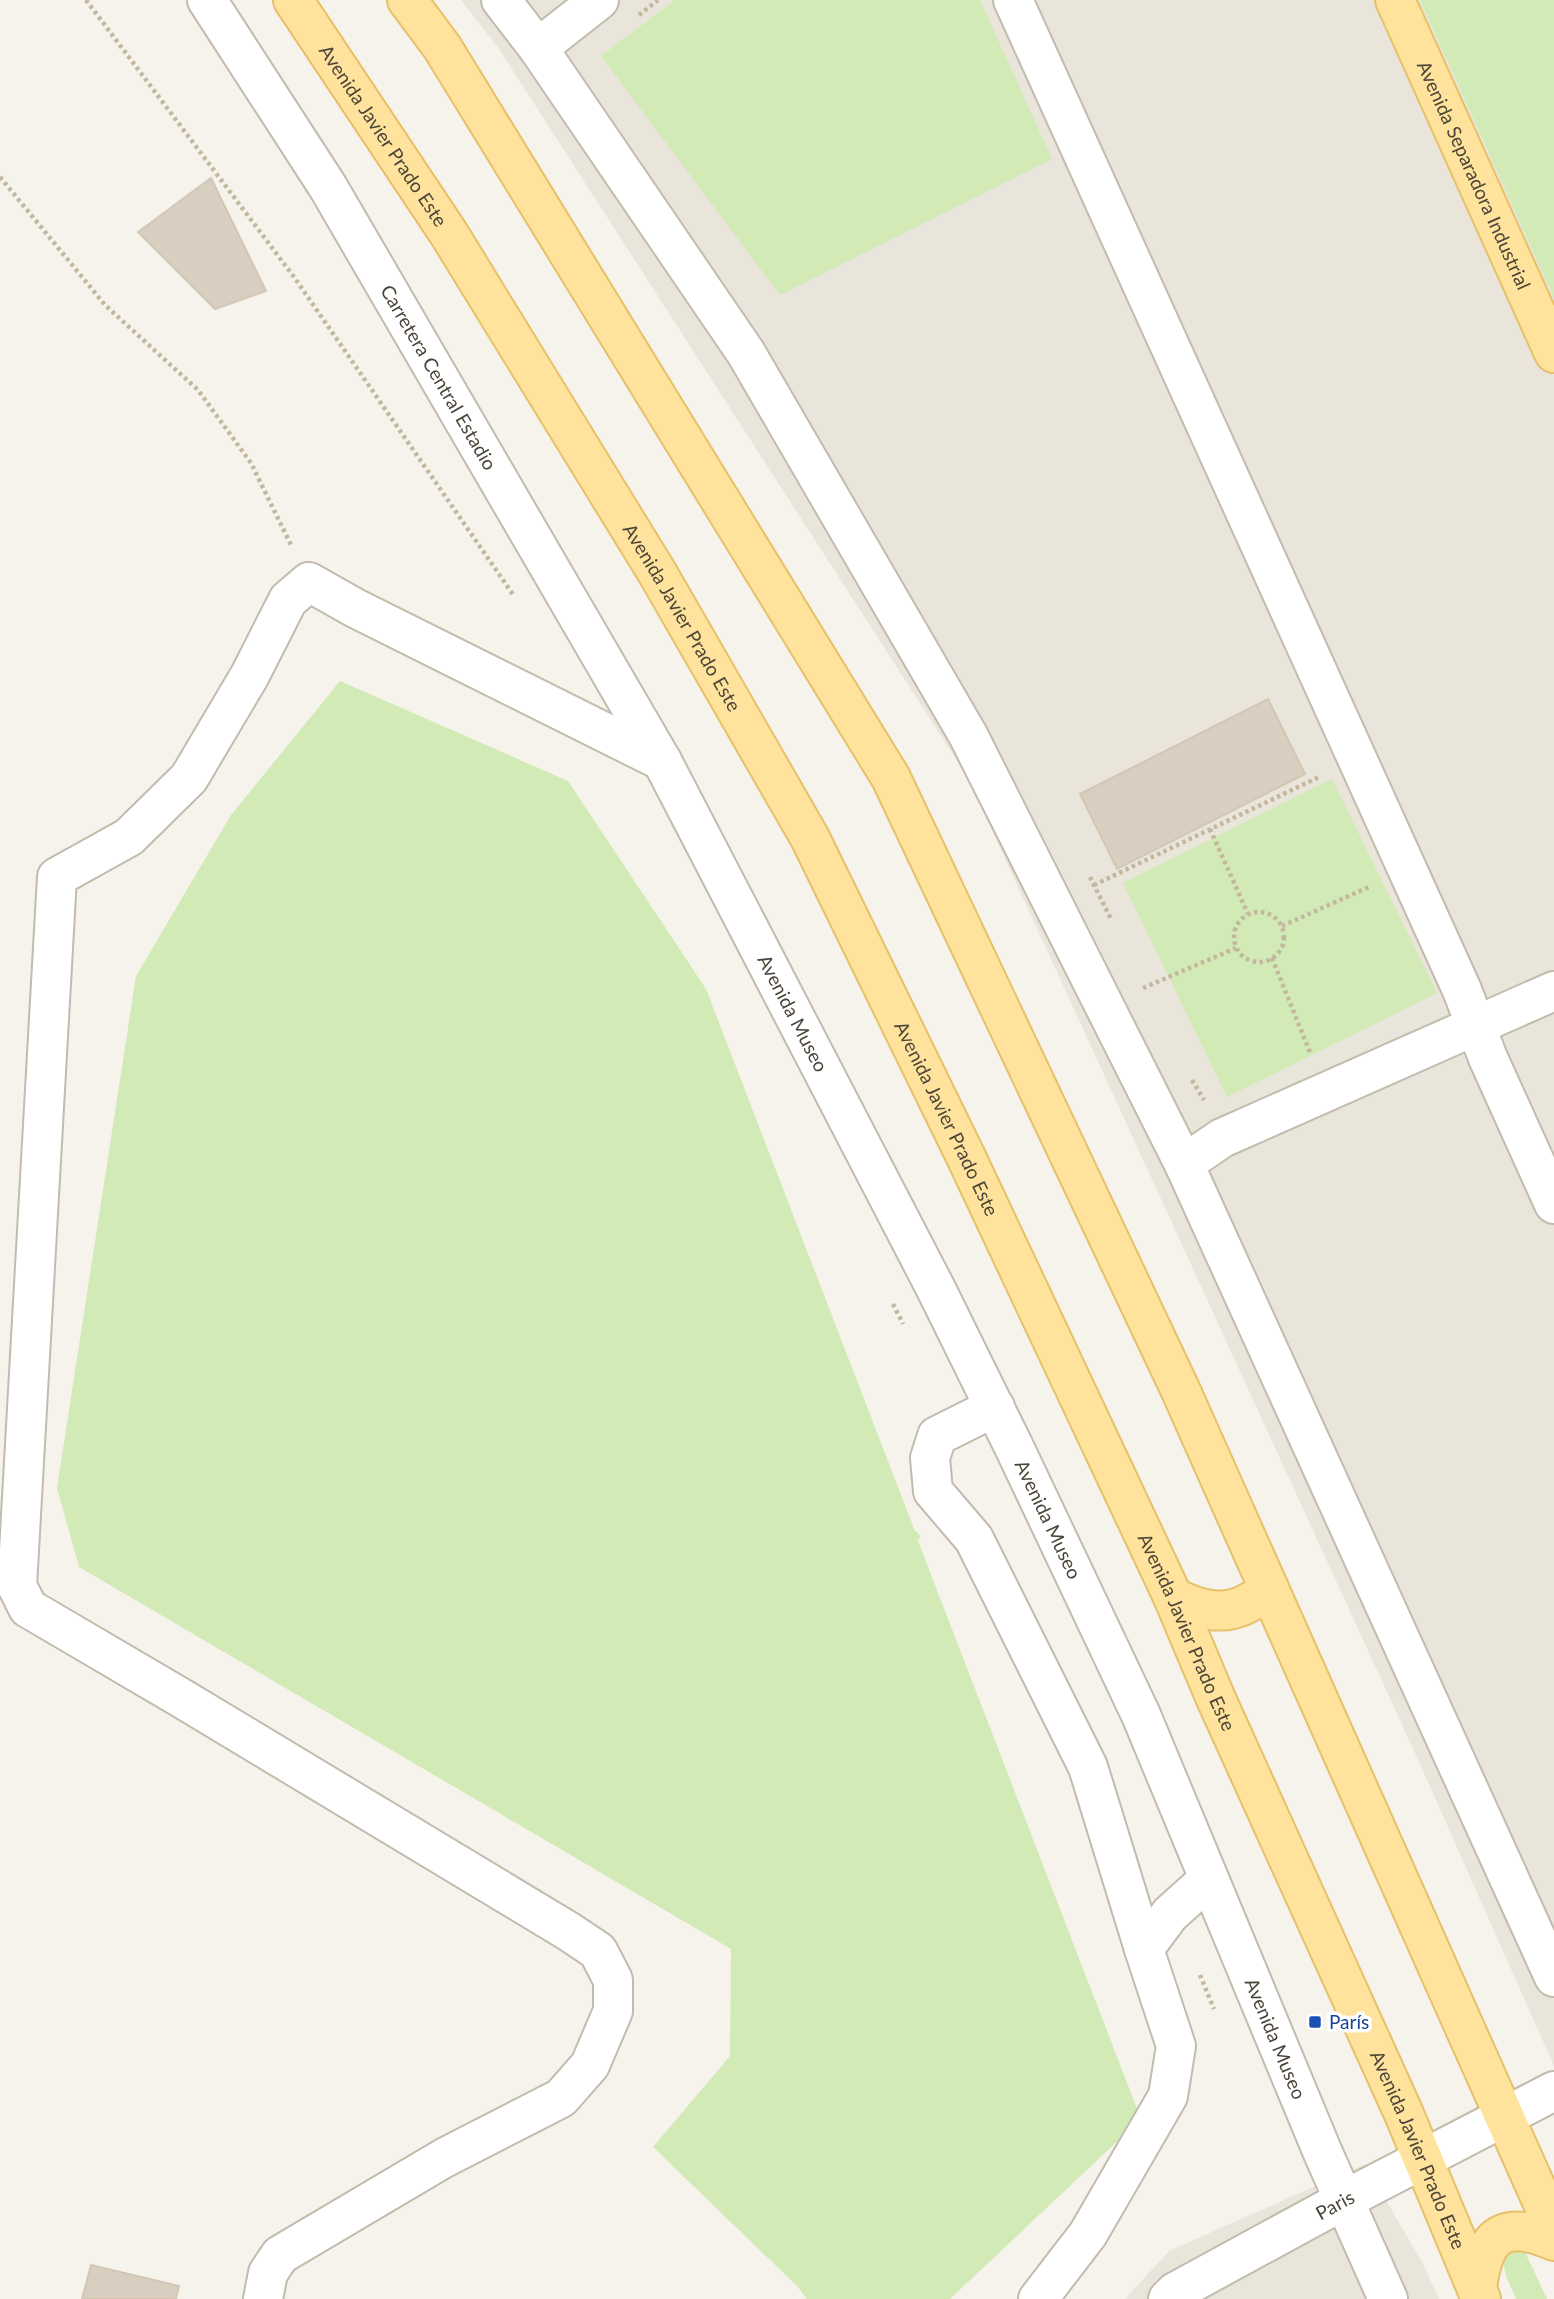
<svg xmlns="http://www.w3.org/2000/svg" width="1554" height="2299" viewBox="0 0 1554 2299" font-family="Lato,sans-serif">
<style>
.residential{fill:#eae5da}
.green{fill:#d2eab5}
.building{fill:#d8cfc1;stroke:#d3c7b4;stroke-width:2}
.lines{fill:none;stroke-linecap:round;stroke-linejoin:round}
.minor-casing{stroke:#c2bbae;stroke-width:42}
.major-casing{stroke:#e6c16a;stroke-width:42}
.path{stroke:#c4b79f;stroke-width:4.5;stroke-dasharray:3.5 3.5;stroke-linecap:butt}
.minor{stroke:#fff;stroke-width:38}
.major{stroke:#ffe39c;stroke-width:38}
.transit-dot{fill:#1a4fb4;stroke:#fff;stroke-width:2.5}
.labels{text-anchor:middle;stroke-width:7;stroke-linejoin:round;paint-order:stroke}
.street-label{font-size:19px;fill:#4b4439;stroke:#fff}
.transit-label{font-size:19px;fill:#164399;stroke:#fff;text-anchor:start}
</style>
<rect width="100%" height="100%" fill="#f6f3ec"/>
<g class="residential">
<path d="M461 0H1550L1554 8V2066L1420 1764 968 778 499 49Z"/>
<path d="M1365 2164 1423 2264 1439 2299H1125L1169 2251Z"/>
</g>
<g class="green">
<path d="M675 0H980L1052 159 780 295 601 56Z"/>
<path d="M1420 0H1554V298Z"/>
<path d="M340 681 568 781 706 989 915 1531 921 1536 918 1541 1141 2119 950 2299H807L797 2286 653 2147 730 2056 731 1949 79 1567 57 1488 136 976 231 815Z"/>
<path d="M1332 779 1437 993 1227 1097 1123 883Z"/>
<path d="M1519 2250 1525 2252 1547 2299H1516L1506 2276 1503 2263 1511 2253Z"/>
</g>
<g class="building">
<path d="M211 178 266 291 215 309 138 232Z"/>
<path d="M1268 699 1305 774 1117 869 1080 794Z"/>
<path d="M91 2265 179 2286 176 2299H82Z"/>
</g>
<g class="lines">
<g class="minor-casing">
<g id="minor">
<path id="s1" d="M207 0 328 187 662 761 936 1289 1014 1447 1141 1715 1323 2153 1388 2299"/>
<path d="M501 0 538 48 746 353 968 735 1184 1164 1554 1977"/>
<path d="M1013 0 1462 990 1488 1058 1554 1204"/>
<path d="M538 48 599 0"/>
<path d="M1184 1164 1222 1138 1554 991"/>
<path d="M995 1407 937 1436 930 1458 933 1491 974 1539 1088 1767 1144 1949"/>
<path d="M263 2299 268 2273 280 2255 444 2158 561 2098 590 2065 613 2011V1980L598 1951 568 1931 183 1699 28 1608 17 1586 57 877 129 837 189 778 250 675 288 600 309 582 355 608 662 761"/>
<path d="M1038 2299 1088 2234 1168 2096 1176 2046 1144 1949 1170 1914 1209 1879"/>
<path id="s2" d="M1168 2299 1175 2292 1344 2200 1554 2091"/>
</g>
</g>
<g class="major-casing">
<g id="major">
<path id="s3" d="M293 0 449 234 658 574 810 838 966 1157 1173 1597 1216 1699 1404 2114 1481 2299"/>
<path d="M407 0 442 47 891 778 1180 1389 1554 2228"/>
<path id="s4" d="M1395 0 1554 353"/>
<path d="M1173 1597C1210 1616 1237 1617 1269 1588"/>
<path d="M1477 2288C1484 2235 1502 2219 1554 2241"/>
</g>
</g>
<g class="path">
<path d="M86 0 294 277 514 596"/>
<path d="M639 15 658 0"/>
<path d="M0 177 105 305 198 390 251 463 292 547"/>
<path d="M1210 829 1248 914"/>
<path d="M1090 877 1111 919"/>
<path d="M1094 885 1321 776"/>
<circle cx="1259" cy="937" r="25"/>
<path d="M1282 926 1369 887"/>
<path d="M1272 958 1311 1055"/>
<path d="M1143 988 1236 948"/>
<path d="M1192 1080 1204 1100"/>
<path d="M893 1304 903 1324"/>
<path d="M1200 1975 1214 2009"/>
</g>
<use href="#minor" class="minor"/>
<use href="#major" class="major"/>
</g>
<rect class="transit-dot" x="1308" y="2015" width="14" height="14" rx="3.5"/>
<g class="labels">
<g class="street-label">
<text dy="7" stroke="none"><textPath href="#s3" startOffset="163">Avenida Javier Prado Este</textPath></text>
<text dy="7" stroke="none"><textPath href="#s4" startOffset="192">Avenida Separadora Industrial</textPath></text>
<text dy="7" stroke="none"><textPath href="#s1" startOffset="443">Carretera Central Estadio</textPath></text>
<text dy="7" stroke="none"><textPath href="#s3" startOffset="730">Avenida Javier Prado Este</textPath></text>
<text dy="7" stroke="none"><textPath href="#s1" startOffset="1171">Avenida Museo</textPath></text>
<text dy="7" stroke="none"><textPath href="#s3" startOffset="1297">Avenida Javier Prado Este</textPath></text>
<text dy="7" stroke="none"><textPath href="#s1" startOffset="1738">Avenida Museo</textPath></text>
<text dy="7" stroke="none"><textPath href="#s3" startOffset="1864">Avenida Javier Prado Este</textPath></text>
<text dy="7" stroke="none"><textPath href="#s1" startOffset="2305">Avenida Museo</textPath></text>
<text dy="7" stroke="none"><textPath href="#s3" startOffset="2431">Avenida Javier Prado Este</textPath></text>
<text dy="7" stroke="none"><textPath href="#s2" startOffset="192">Paris</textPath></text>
</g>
<g class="transit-label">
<text x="1329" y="2029">París</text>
</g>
</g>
</svg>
